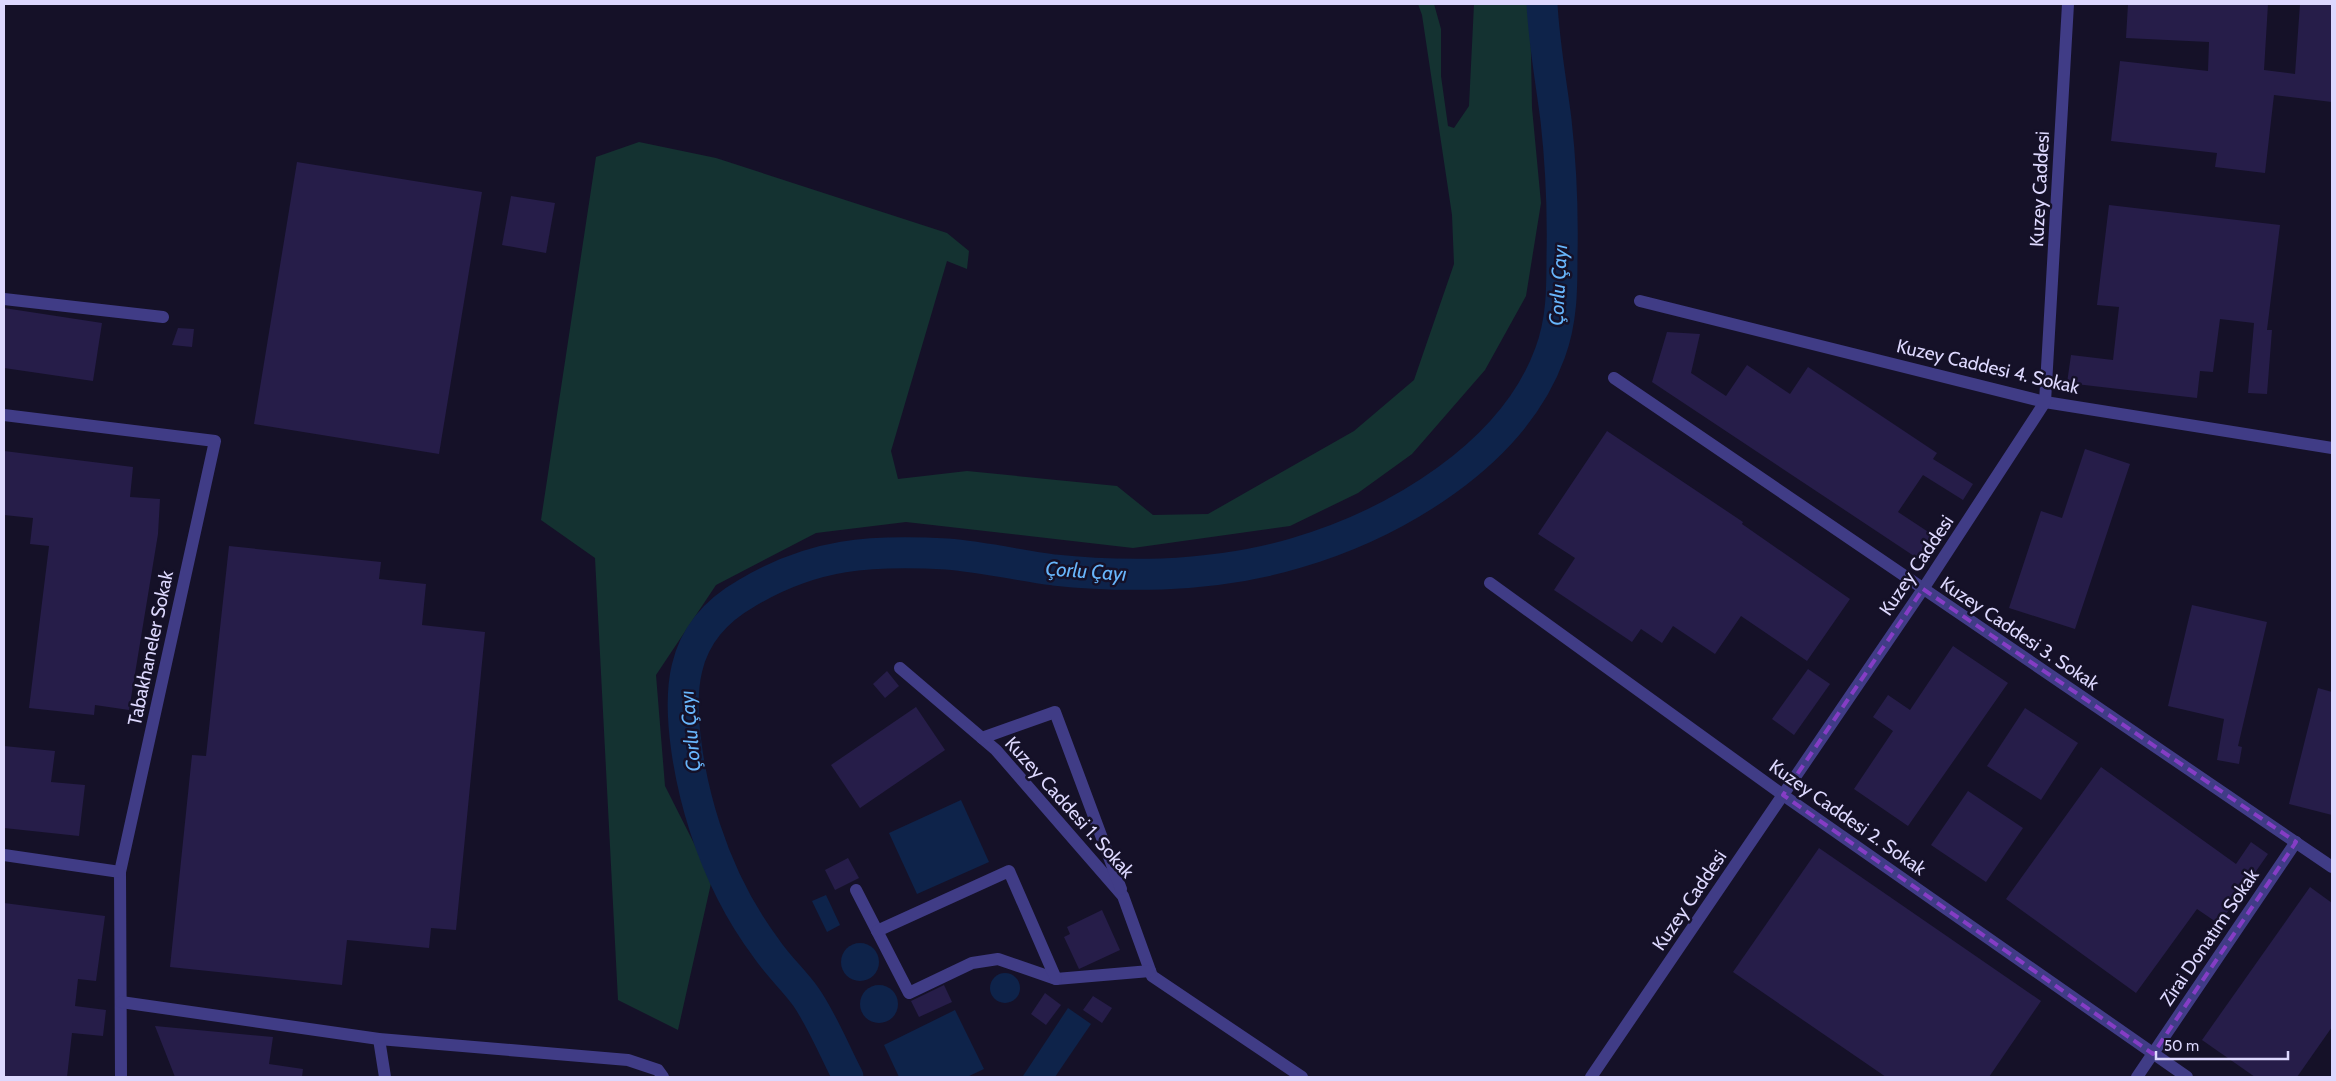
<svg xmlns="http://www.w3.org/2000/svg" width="2336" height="1081" viewBox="0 0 2336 1081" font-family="Cabin,sans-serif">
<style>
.green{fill:#143231}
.water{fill:#0e234a}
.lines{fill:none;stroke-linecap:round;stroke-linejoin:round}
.river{stroke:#0e234a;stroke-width:31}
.building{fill:#261d49}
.minor{stroke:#403c86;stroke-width:12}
.marked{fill:none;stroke:#853dc5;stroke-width:4;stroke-dasharray:10 6;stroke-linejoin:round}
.labels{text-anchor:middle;stroke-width:5;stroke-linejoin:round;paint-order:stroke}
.street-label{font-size:19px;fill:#ddd8fe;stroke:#151128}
.water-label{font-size:20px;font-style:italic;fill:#68b6fc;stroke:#151128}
</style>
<rect width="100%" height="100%" fill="#151128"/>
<path class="green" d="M1418 4H1434L1441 29V76L1448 126 1454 128 1469 106 1474 4H1530L1532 108 1541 203 1526 296 1485 370 1412 454 1358 493 1290 526 1133 548 906 522 816 533 716 585 656 675 665 786 712 879 678 1030 618 1000 595 558 541 520 596 157 639 142 716 158 947 233 969 251 967 269 947 261 891 451 898 479 967 471 1117 486 1153 515 1208 514 1354 431 1414 380 1454 264 1452 215 1422 15Z"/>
<g class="water">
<path d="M961 800 989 862 917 894 889 833Z"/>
<path d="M826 895 840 925 827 932 812 901Z"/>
<circle cx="860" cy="962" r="19"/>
<circle cx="1005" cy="988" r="15"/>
<circle cx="879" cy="1004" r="19"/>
<path d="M1068 1008 1091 1024 1055 1077H1025L1023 1076Z"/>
<path d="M955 1010 984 1069 967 1077H899L884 1045Z"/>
</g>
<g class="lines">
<path class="river" d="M848 1077C835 1052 822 1020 806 997 794 980 778 966 766 948 739 912 719 871 705 828 691 785 676 713 687 668 695 633 717 610 747 593 814 553 870 550 947 554 983 557 1018 565 1054 570 1090 574 1126 575 1162 574 1207 572 1253 566 1296 553 1395 524 1513 455 1550 353 1562 321 1562 289 1562 256 1563 210 1561 165 1556 120 1551 81 1544 43 1542 4"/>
</g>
<g class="building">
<path d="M2128 4H2268L2264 70 2295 74 2300 4H2332V102L2274 95 2265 173 2215 167 2217 153 2111 141 2120 61 2208 71 2209 42 2126 38Z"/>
<path d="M297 162 482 192 439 454 254 424Z"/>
<path d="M511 196 555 203 546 253 502 245Z"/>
<path d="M2109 205 2280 225 2267 330H2272L2267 394 2248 393 2254 323 2220 319 2213 372 2200 371 2197 398 2067 383 2071 355 2113 360 2119 307 2097 305Z"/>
<path d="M4 308 102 323 93 381 4 368Z"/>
<path d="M178 328 194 329 192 347 172 345Z"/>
<path d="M1667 332 1700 334 1691 373 1726 396 1747 365 1790 394 1808 367 1937 453 1933 459 1973 484 1963 500 1923 475 1898 512 1939 539 1923 562 1652 382Z"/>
<path d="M1607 431 1743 522 1742 524 1850 599 1807 661 1741 616 1715 654 1673 626 1662 643 1641 629 1632 642 1554 590 1575 558 1538 534Z"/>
<path d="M2085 449 2130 464 2075 629 2009 608 2041 511 2062 518Z"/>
<path d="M4 451 133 467 130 497 160 499 158 534 129 710 95 705 94 715 29 708 49 546 30 544 33 518 4 515Z"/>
<path d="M229 546 381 562 379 579 426 584 422 625 485 632 456 930 431 928 429 948 347 940 342 985 170 967 192 755 206 756Z"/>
<path d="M2192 605 2267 622 2238 746 2242 747 2239 764 2217 760 2224 719 2168 706Z"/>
<path d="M1953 646 2008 683 1908 826 1854 789 1893 731 1873 717 1888 695 1910 710Z"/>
<path d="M1808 669 1830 684 1794 735 1772 719Z"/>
<path d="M887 671 899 686 885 698 873 684Z"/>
<path d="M2318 688 2332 692V815L2289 804Z"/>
<path d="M916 707 945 750 860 808 831 765Z"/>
<path d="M2025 708 2078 743 2041 800 1987 766Z"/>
<path d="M4 746 55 751 51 782 85 785 79 836 4 828Z"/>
<path d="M2101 767 2236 864 2251 842 2268 854 2219 924 2197 909 2136 993 2006 899Z"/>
<path d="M1968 791 2023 828 1986 882 1931 845Z"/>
<path d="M1819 848 2041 1001 1989 1077H1886L1733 972Z"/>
<path d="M848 858 859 878 835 890 825 870Z"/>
<path d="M2310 887 2332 903V1027L2297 1077H2255L2202 1040Z"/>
<path d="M4 903 105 916 96 981 78 979 75 1006 106 1010 103 1036 72 1033 67 1077H4Z"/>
<path d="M1102 910 1120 950 1079 969 1064 937 1070 934 1067 927Z"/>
<path d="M944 985 952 1002 919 1017 911 1001Z"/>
<path d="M1045 993 1061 1005 1046 1025 1031 1014Z"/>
<path d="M1093 996 1112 1008 1102 1023 1083 1010Z"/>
<path d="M155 1026 273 1037 269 1064 303 1069 302 1077H175Z"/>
</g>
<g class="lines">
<g class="minor">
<path d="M4 299 163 317"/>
<path d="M1640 301 2045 402 2332 448"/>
<path d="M1614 378 2332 867"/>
<path d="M4 415 215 441 120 872 121 1077"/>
<path d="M1490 583 1783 795 2187 1077"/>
<path d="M900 668 996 750 1123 896 1152 976 1302 1077"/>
<path d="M982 738 1055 712 1121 889"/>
<path d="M4 855 120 872"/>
<path d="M856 890 909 993 972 963 998 959 1056 979 1150 971"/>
<path d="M877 931 1009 871 1056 979"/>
<path d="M121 1002 379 1039 628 1060 658 1070 663 1077"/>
<path d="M379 1039 385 1077"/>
<path d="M1591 1077 1923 589 2045 402 2068 4"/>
<path d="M2137 1077 2296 842"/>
</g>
</g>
<path class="marked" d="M1923 589 2296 842 2153 1054 1783 795Z"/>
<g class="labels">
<g class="street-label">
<text transform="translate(2039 189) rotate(-87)" y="7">Kuzey Caddesi</text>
<text transform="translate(1988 366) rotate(13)" y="7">Kuzey Caddesi 4. Sokak</text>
<text transform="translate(1916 565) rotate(-56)" y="7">Kuzey Caddesi</text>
<text transform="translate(2020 633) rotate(34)" y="7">Kuzey Caddesi 3. Sokak</text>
<text transform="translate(150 648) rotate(-78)" y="7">Tabakhaneler Sokak</text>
<text transform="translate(1070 807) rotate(48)" y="7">Kuzey Caddesi 1. Sokak</text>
<text transform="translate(1848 817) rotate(35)" y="7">Kuzey Caddesi 2. Sokak</text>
<text transform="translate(1689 900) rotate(-56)" y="7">Kuzey Caddesi</text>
<text transform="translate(2209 937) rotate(-56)" y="7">Zirai Donatım Sokak</text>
</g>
<g class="water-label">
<text transform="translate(1558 285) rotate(-87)" y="7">Çorlu Çayı</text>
<text transform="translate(1086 571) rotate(4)" y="7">Çorlu Çayı</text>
<text transform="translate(690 731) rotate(-95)" y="7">Çorlu Çayı</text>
</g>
</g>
<rect width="2336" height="1081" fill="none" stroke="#ddd8fe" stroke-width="10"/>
<path d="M2156 1051v8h132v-8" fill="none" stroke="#ddd8fe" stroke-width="2.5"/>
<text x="2164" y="1051" font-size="15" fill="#ddd8fe" stroke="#151128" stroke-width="4" paint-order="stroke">50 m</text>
</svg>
